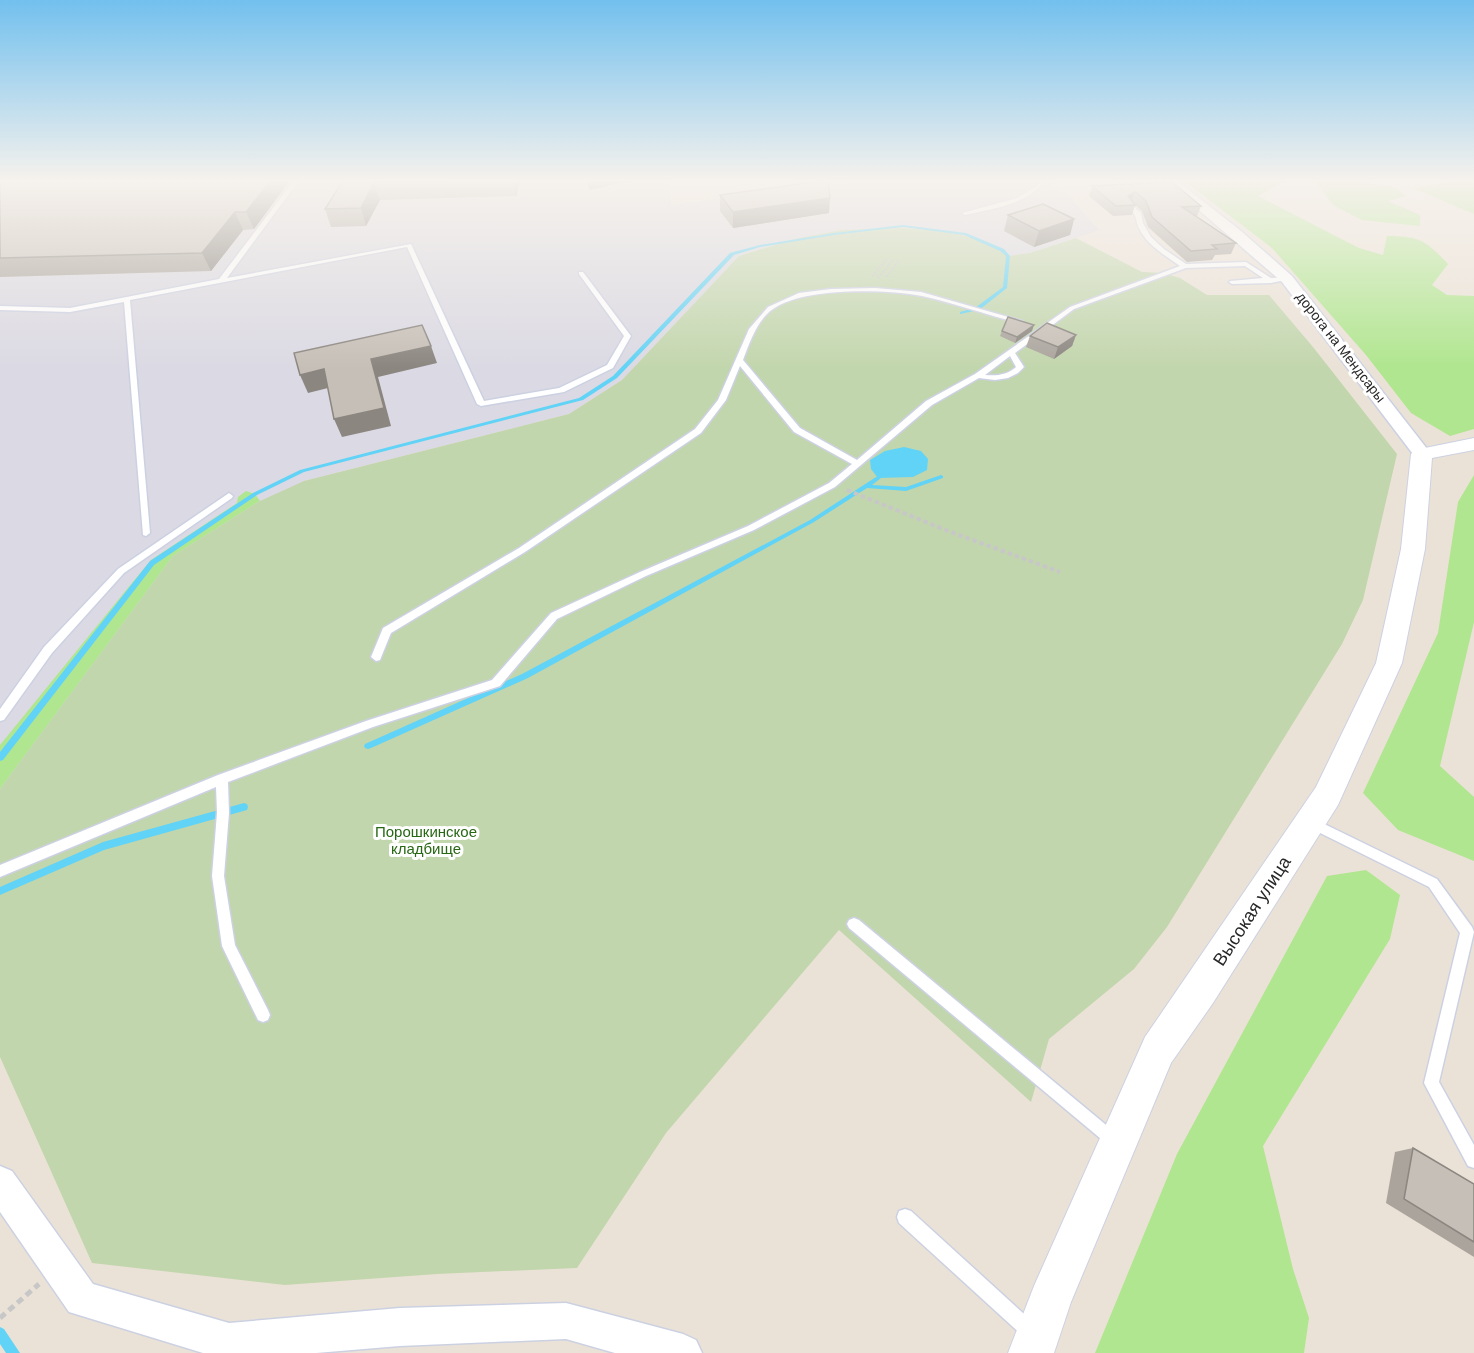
<svg xmlns="http://www.w3.org/2000/svg" width="1474" height="1353" viewBox="0 0 1474 1353" font-family="'DM Sans',sans-serif">
<style>
.industrial{fill:#dbd9e3}
.green{fill:#b0e68f}
.cemetery{fill:#c2d6ad}
.water{fill:#61d3f6}
.lines{fill:none;stroke-linecap:round;stroke-linejoin:round}
.stream{fill:#61d3f6;fill-rule:evenodd}
.service-casing{stroke:#ccd1e2;stroke-width:3}
.minor-casing{stroke:#ccd1e2;stroke-width:3}
.tertiary-casing{stroke:#ccd1e2;stroke-width:2}
.path-far3{stroke:#c7c7c7;stroke-width:2;stroke-dasharray:2 1.5;stroke-linecap:butt}
.path-far2{stroke:#c7c7c7;stroke-width:3;stroke-dasharray:3 2;stroke-linecap:butt}
.path-far1{stroke:#c7c7c7;stroke-width:4;stroke-dasharray:4.5 3;stroke-linecap:butt}
.path{stroke:#c7c7c7;stroke-width:5;stroke-dasharray:7 4.5;stroke-linecap:butt}
.service{fill:#fff;fill-rule:evenodd}
.minor{fill:#fff;fill-rule:evenodd}
.tertiary{fill:#fff;fill-rule:evenodd}
.wall{fill:#aaa49d}
.shaded-wall{fill:#8b8680}
.building{fill:#c6bfb7;stroke:#8b8680;stroke-width:1.5}
.labels{text-anchor:middle;stroke-width:6;stroke-linejoin:round;paint-order:stroke}
.far-street-label{font-size:14px;fill:#272727;stroke:#fff}
.park-label{font-size:15px;fill:#286714;stroke:#fff}
.near-street-label{font-size:18px;fill:#272727;stroke:#fff}
</style>
<rect width="100%" height="100%" fill="#ebe2d7"/>
<path class="industrial" d="M0 179H670L671 205 862 179H1067L1049 186 1069 195 1099 230 1030 253 1008 256 982 240 945 231 899 228 841 230 794 239 739 256 622 380 569 414 304 481 0 789Z"/>
<g class="green">
<path d="M1182 179H1282L1288 180 1258 196 1359 248 1383 255 1387 236C1421 236 1426 241 1448 264L1432 285 1447 295 1474 296V429L1450 436 1411 413 1366 355 1272 248Z"/>
<path d="M1314 179H1356L1361 182 1394 187 1406 196 1388 201 1420 215V226L1362 220 1333 205Z"/>
<path d="M1474 179V214L1413 188 1470 179Z"/>
<path d="M1474 475V622L1440 766 1474 797V861L1398 830 1363 793 1438 633 1458 502Z"/>
<path d="M246 491 255 494 260 501 173 556 0 789V745L127 589 151 560 237 503 238 497Z"/>
<path d="M1366 870 1400 895 1390 939 1263 1146 1293 1269 1309 1318 1304 1353H1095L1177 1154 1327 876Z"/>
</g>
<path class="cemetery" d="M899 228 945 231 982 240 1008 256 1030 253 1076 238 1142 272 1163 273 1180 278 1207 295H1269L1313 347 1397 454 1363 600 1342 644 1167 927 1134 969 1049 1039 1031 1102 839 930 666 1133 577 1268 437 1274 285 1285 92 1263 0 1057V789L173 556 260 501 304 481 569 414 622 380 739 256 794 239 841 230Z"/>
<path class="water" d="M904 447 921 451 928 459 927 470 913 477 878 478 871 469 870 460 885 451Z"/>
<g class="lines">
<g class="stream">
<path d="M903 225 966 233 1004 249 1010 256 1007 288 979 310 960 314V312L975 308 1003 287 1006 256 1000 251 964 235 903 227 834 235 760 247 734 255 617 378 583 400 304 472 257 495 154 565 3 760 0 761V752L150 561 253 493 300 470 579 398 613 376 730 253 760 245 834 233Z"/>
<path d="M941 475 943 476V478L906 491 867 488 814 522 528 678 371 748 368 749 365 748 364 746 365 744 522 674 810 520 876 477H880L881 478 872 485 906 487Z"/>
<path d="M244 803 247 804 248 807 247 810 104 850 0 895V887L103 842Z"/>
<path d="M0 1327 4 1329 20 1353H6L0 1344Z"/>
</g>
<g class="service-casing">
<g id="service">
<path d="M295 179H300L227 278 411 244 484 401 559 388 607 365 624 336 579 274V272H583L631 336 613 368 564 392 481 406 477 404 407 247 130 300 150 533 146 536 143 535 124 302 70 312 0 310V306L70 308 219 279Z"/>
<path d="M1042 179H1047C1027 205 996 208 965 215L962 213 1017 198 1035 187Z"/>
<path d="M1128 205H1132L1141 213 1143 223 1151 237 1164 249 1186 264 1246 262 1271 278 1287 277 1290 279 1271 283 1232 284 1229 282 1230 281 1263 278 1245 266 1186 268 1074 309 1015 353 1024 367 1018 373 1008 378 995 380 979 378 932 405 835 487 754 530 646 576 557 619 500 686 373 727 228 782 229 813 224 876 235 945 268 1010 270 1015 268 1020 263 1022 258 1020 222 946 212 876 217 813 216 787 0 877V865L218 775 366 721 492 680 551 613 640 572 748 526 829 483 852 464 794 432 740 366 726 400 701 433 525 552 391 633 380 660 376 661 371 657 383 628 519 548 695 429 718 400 749 329 768 307 799 293 831 289 875 288 921 292 1022 321 1019 323C987 315 954 303 922 296 885 289 804 287 773 309 757 320 750 342 743 360L800 428 857 460 926 401 975 374 1070 307 1180 266C1166 256 1150 247 1141 232 1134 220 1139 217 1128 207ZM1010 356 1016 367C1007 375 997 376 985 375Z"/>
<path d="M229 493 233 496 232 498 124 573 52 653 4 720 0 721V709L44 647 118 569Z"/>
<path d="M1310 817 1437 879 1472 927 1474 932 1439 1082 1474 1145V1168L1468 1166 1424 1083 1460 933 1429 887 1306 826 1304 822 1306 818Z"/>
<path d="M854 918 859 920 1117 1134 1120 1139 1117 1144 1112 1147 1107 1144 849 928 847 924 849 920Z"/>
<path d="M905 1209 911 1211 1035 1324 1038 1330 1035 1336 1029 1339 1023 1336 899 1223 897 1217 899 1211Z"/>
</g>
</g>
<g class="minor-casing">
<g id="minor">
<path d="M1163 179H1175L1241 231 1292 276 1428 450 1431 454 1428 458H1416L1282 282Z"/>
<path d="M0 1166 12 1171 93 1284 229 1323 400 1308 566 1303 683 1334 696 1340 702 1353H615L566 1339 400 1346 316 1353H203L69 1312 0 1212Z"/>
</g>
</g>
<g class="tertiary-casing">
<path id="tertiary" d="M1474 438V450L1432 458 1425 549 1402 663 1338 805 1213 1003 1171 1063 1071 1302 1054 1353H1008L1034 1286 1145 1037 1316 787 1376 663 1401 549 1411 454 1415 450Z"/>
</g>
<g class="path-far3">
<path d="M872 276 887 259"/>
<path d="M886 277 899 261"/>
<path d="M878 278 893 260"/>
</g>
<path class="path-far2" d="M847 490 850 491"/>
<path class="path-far1" d="M847 490 948 531 1060 572"/>
<path class="path" d="M0 1318 39 1284"/>
<use href="#service" class="service"/>
<use href="#minor" class="minor"/>
<use href="#tertiary" class="tertiary"/>
</g>
<g class="wall">
<path d="M0 179H291L254 229 243 230 211 271 0 277Z"/>
<path d="M344 179H521L516 196 380 200 366 226 331 227 325 209Z"/>
<path d="M1172 182 1201 206 1197 216 1196 217 1236 243 1231 254 1215 255 1212 260 1187 262 1148 227 1142 211 1135 205 1132 215 1113 216 1089 196 1092 186Z"/>
<path d="M720 195 829 213 733 228 720 211Z"/>
<path d="M1008 215 1074 219 1070 235 1034 247 1004 231Z"/>
<path d="M1002 331H1032L1015 343 1000 336Z"/>
<path d="M1076 335 1072 346 1054 359 1026 347 1030 336Z"/>
<path d="M1413 1148 1474 1184V1257L1386 1203 1395 1152Z"/>
</g>
<g class="shaded-wall">
<path d="M272 179H291L254 229 246 212Z"/>
<path d="M513 179H521L516 196Z"/>
<path d="M587 179H639L589 190Z"/>
<path d="M374 182 380 200 366 226 361 208Z"/>
<path d="M1135 192 1131 202 1128 196Z"/>
<path d="M830 198 829 213 733 228V212Z"/>
<path d="M235 212 243 230 211 271 202 253Z"/>
<path d="M1074 219 1070 235 1034 247 1039 231Z"/>
<path d="M1034 325 1032 331 1015 343 1017 337Z"/>
<path d="M1076 335 1072 346 1054 359 1058 347Z"/>
<path d="M431 346 437 363 378 377 391 426 342 437 334 419 371 359Z"/>
<path d="M324 369 332 387 308 393 300 375Z"/>
</g>
<g class="building">
<path d="M0 179H272L246 212H235L202 253 0 258Z"/>
<path d="M344 179H513L374 182 361 208 325 209Z"/>
<path d="M828 180 830 198 733 212 720 195Z"/>
<path d="M1172 182 1201 206 1182 207 1236 243 1212 245 1217 249 1191 251 1152 217 1146 201 1135 192 1128 196 1135 205 1116 206 1092 186Z"/>
<path d="M1043 204 1074 219 1039 231 1008 215Z"/>
<path d="M1008 317 1034 325 1017 337 1002 331Z"/>
<path d="M1047 323 1076 335 1058 347 1030 336Z"/>
<path d="M422 325 431 346 371 359 384 408 334 419 324 369 300 375 294 353Z"/>
<path d="M1413 1148 1474 1184V1242L1404 1199Z"/>
</g>
<linearGradient id="sky" x2="0" y2="1"><stop stop-color="#72c0ee"/><stop offset="0.49" stop-color="#f6f2ed"/><stop offset="1" stop-color="#f6f2ed" stop-opacity="0"/></linearGradient>
<rect width="1474" height="368" fill="url(#sky)"/>
<g class="labels">
<g class="far-street-label">
<text transform="translate(1341 347) rotate(52)" y="5">дорога на Мендсары</text>
</g>
<g class="park-label">
<text x="426" y="837">Порошкинское<tspan x="426" dy="17">кладбище</tspan></text>
</g>
<g class="near-street-label">
<text transform="translate(1252 911) rotate(-57)" y="6">Высокая улица</text>
</g>
</g>
</svg>
